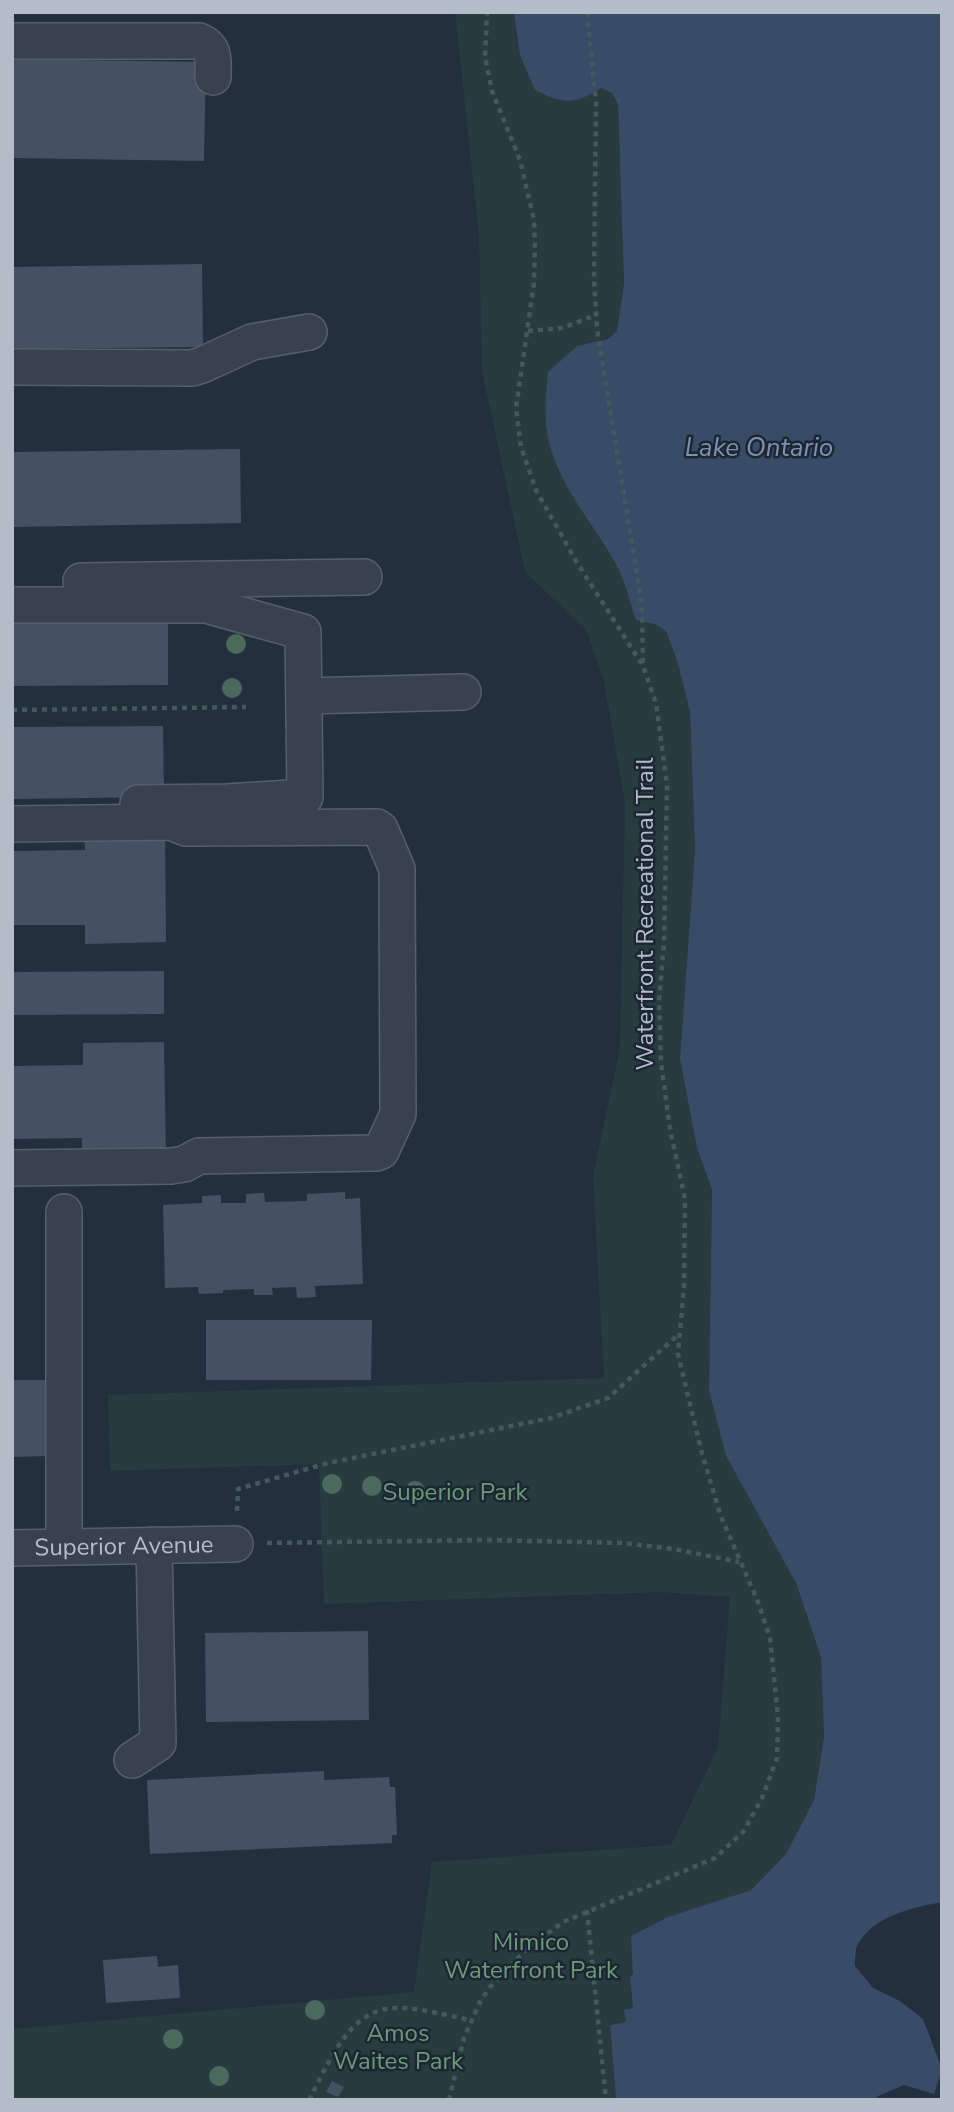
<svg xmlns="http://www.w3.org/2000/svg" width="954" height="2112" viewBox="0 0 954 2112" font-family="'Nunito Sans',sans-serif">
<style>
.green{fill:#263c3f}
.water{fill:#394c67}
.building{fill:#455162}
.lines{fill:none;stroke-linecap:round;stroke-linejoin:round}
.minor-casing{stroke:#565f6c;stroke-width:38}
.path{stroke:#44595c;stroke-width:4.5;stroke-dasharray:5 5;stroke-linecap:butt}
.minor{stroke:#38414e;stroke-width:35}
.tree{fill:#4b6a5d}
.labels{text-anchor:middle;stroke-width:5;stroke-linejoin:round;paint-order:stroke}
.street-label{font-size:24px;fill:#b4bcc9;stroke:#1d2633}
.park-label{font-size:24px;fill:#6b9a76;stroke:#1d2633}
.water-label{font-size:26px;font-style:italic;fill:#7c92b1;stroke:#1d2633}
</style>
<rect width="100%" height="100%" fill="#242f3e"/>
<path class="green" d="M455 12H587L596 91 601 88 612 93 618 104 624 283 617 332 599 342 655 623 666 631 678 664 690 712 695 849 680 1059 697 1148 712 1190 709 1391 726 1456 796 1583 821 1657 824 1737 814 1800 786 1854 751 1890 668 1917 630 1977 633 2009 626 2022 610 2025 616 2100H12V2029L414 1992 432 1862 671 1845 718 1748 730 1597 662 1592 324 1604 319 1464 110 1471 108 1395 604 1378 593 1176 620 1048 625 804 604 681 586 629 525 572 482 370 479 235Z"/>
<path class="water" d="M514 12H942V1902C912 1908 875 1915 858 1944 855 1949 855 1959 855 1966L873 1988 900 2001 923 2019 942 2069 934 2094 904 2085 878 2096 876 2100H616L610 2025 626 2022 624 2010 633 2008 630 1977 633 1974 631 1936 668 1917 751 1890 786 1854 814 1800 824 1737 821 1657 796 1583 726 1456 709 1391 712 1190 697 1148 680 1059 695 849 690 712 678 664 666 631 655 624 636 620C630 602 625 581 616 564 594 524 560 488 549 442 543 419 546 394 548 372L577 346 608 339 617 331 624 283 618 104 612 93 601 88C575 105 563 104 535 90L520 55Z"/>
<g class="building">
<path d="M12 59 206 62 204 161 12 158Z"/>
<path d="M202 264 203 347 12 349V267Z"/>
<path d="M240 449 241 523 12 527V452Z"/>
<path d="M168 613V685L12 686V614Z"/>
<path d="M163 726 164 797 12 799V727Z"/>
<path d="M165 828 166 942 85 944V925H12V851L85 850 84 830Z"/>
<path d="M164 971V1014L12 1015V972Z"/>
<path d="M164 1042 166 1157 82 1158V1138L12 1139V1066L83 1065V1043Z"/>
<path d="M345 1192V1199L360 1198 363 1284 315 1286 316 1297 297 1298 296 1287 272 1288 273 1295H254V1289L223 1290V1293L199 1294 198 1287 165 1288 163 1205 202 1203V1196L221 1195V1203H246V1194L264 1193 265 1202 307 1201V1194Z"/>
<path d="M206 1320H372L371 1380H206Z"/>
<path d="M12 1380H50V1456L12 1457Z"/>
<path d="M368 1631 369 1720 206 1722 205 1633Z"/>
<path d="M324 1771V1780L389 1777 390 1787H395L397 1835H392V1843L150 1854 147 1780Z"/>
<path d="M157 1956 158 1967 178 1965 180 1998 106 2003 103 1960Z"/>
<path d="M332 2081 344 2087 338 2097 326 2092Z"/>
</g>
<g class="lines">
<g class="minor-casing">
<g id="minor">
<path d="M12 41H199C216 48 213 61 213 77"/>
<path d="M12 367 192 368 202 365 252 342 309 332"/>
<path d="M81 581 364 577"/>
<path d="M12 605H206L303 632 305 797 227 802 138 803"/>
<path d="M304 696 463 692"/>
<path d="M12 824 171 822 186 828 377 827 380 829 397 869 398 1114 381 1151 376 1153 199 1156 184 1164 171 1166 12 1168"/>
<path d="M64 1212V1547"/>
<path id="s1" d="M12 1548 235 1544"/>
<path d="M132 1760 158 1743 154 1545"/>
</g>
</g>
<g class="path">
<path d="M587 12 596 102 594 279 597 329 642 605 643 665"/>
<path d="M528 331 562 328 596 315"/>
<path d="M12 710 246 707"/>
<path d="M237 1511 238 1489 328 1463 551 1418 608 1398 679 1334"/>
<path d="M267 1543 486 1540 623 1543 674 1549 739 1562"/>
<path d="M587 1910 606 2100"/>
<path d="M309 2100C328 2065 348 2009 395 2008 419 2007 447 2016 471 2020"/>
<path d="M449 2100 464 2038 480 2002 490 1987 525 1951 563 1922 715 1858 744 1831 762 1798 777 1758 778 1717 770 1638 758 1602 720 1514 701 1450 678 1354 684 1287 685 1199 670 1129 661 1062 659 1002 664 943 667 785 656 703 643 666 576 561 536 490 521 447 516 408 534 283 535 246 534 220 520 160 492 91 485 57 487 12"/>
</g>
<use href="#minor" class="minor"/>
</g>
<g class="tree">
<circle cx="236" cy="644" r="10"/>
<circle cx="232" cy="688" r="10"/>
<circle cx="332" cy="1484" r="10"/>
<circle cx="372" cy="1486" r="10"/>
<circle cx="415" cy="1491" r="10"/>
<circle cx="315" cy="2010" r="10"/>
<circle cx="173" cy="2039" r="10"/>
<circle cx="219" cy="2076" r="10"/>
</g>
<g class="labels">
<g class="street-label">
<text transform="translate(645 914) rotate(-90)" y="8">Waterfront Recreational Trail</text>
<text dy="8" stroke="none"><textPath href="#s1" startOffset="112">Superior Avenue</textPath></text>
</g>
<g class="park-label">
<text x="455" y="1500">Superior Park</text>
<text x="531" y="1950">Mimico<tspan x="531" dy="28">Waterfront Park</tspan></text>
<text x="398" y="2041">Amos<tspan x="398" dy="28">Waites Park</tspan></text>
</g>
<g class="water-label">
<text x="759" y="456">Lake Ontario</text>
</g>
</g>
<rect width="954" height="2112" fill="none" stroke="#b4bcc9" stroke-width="28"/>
</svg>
